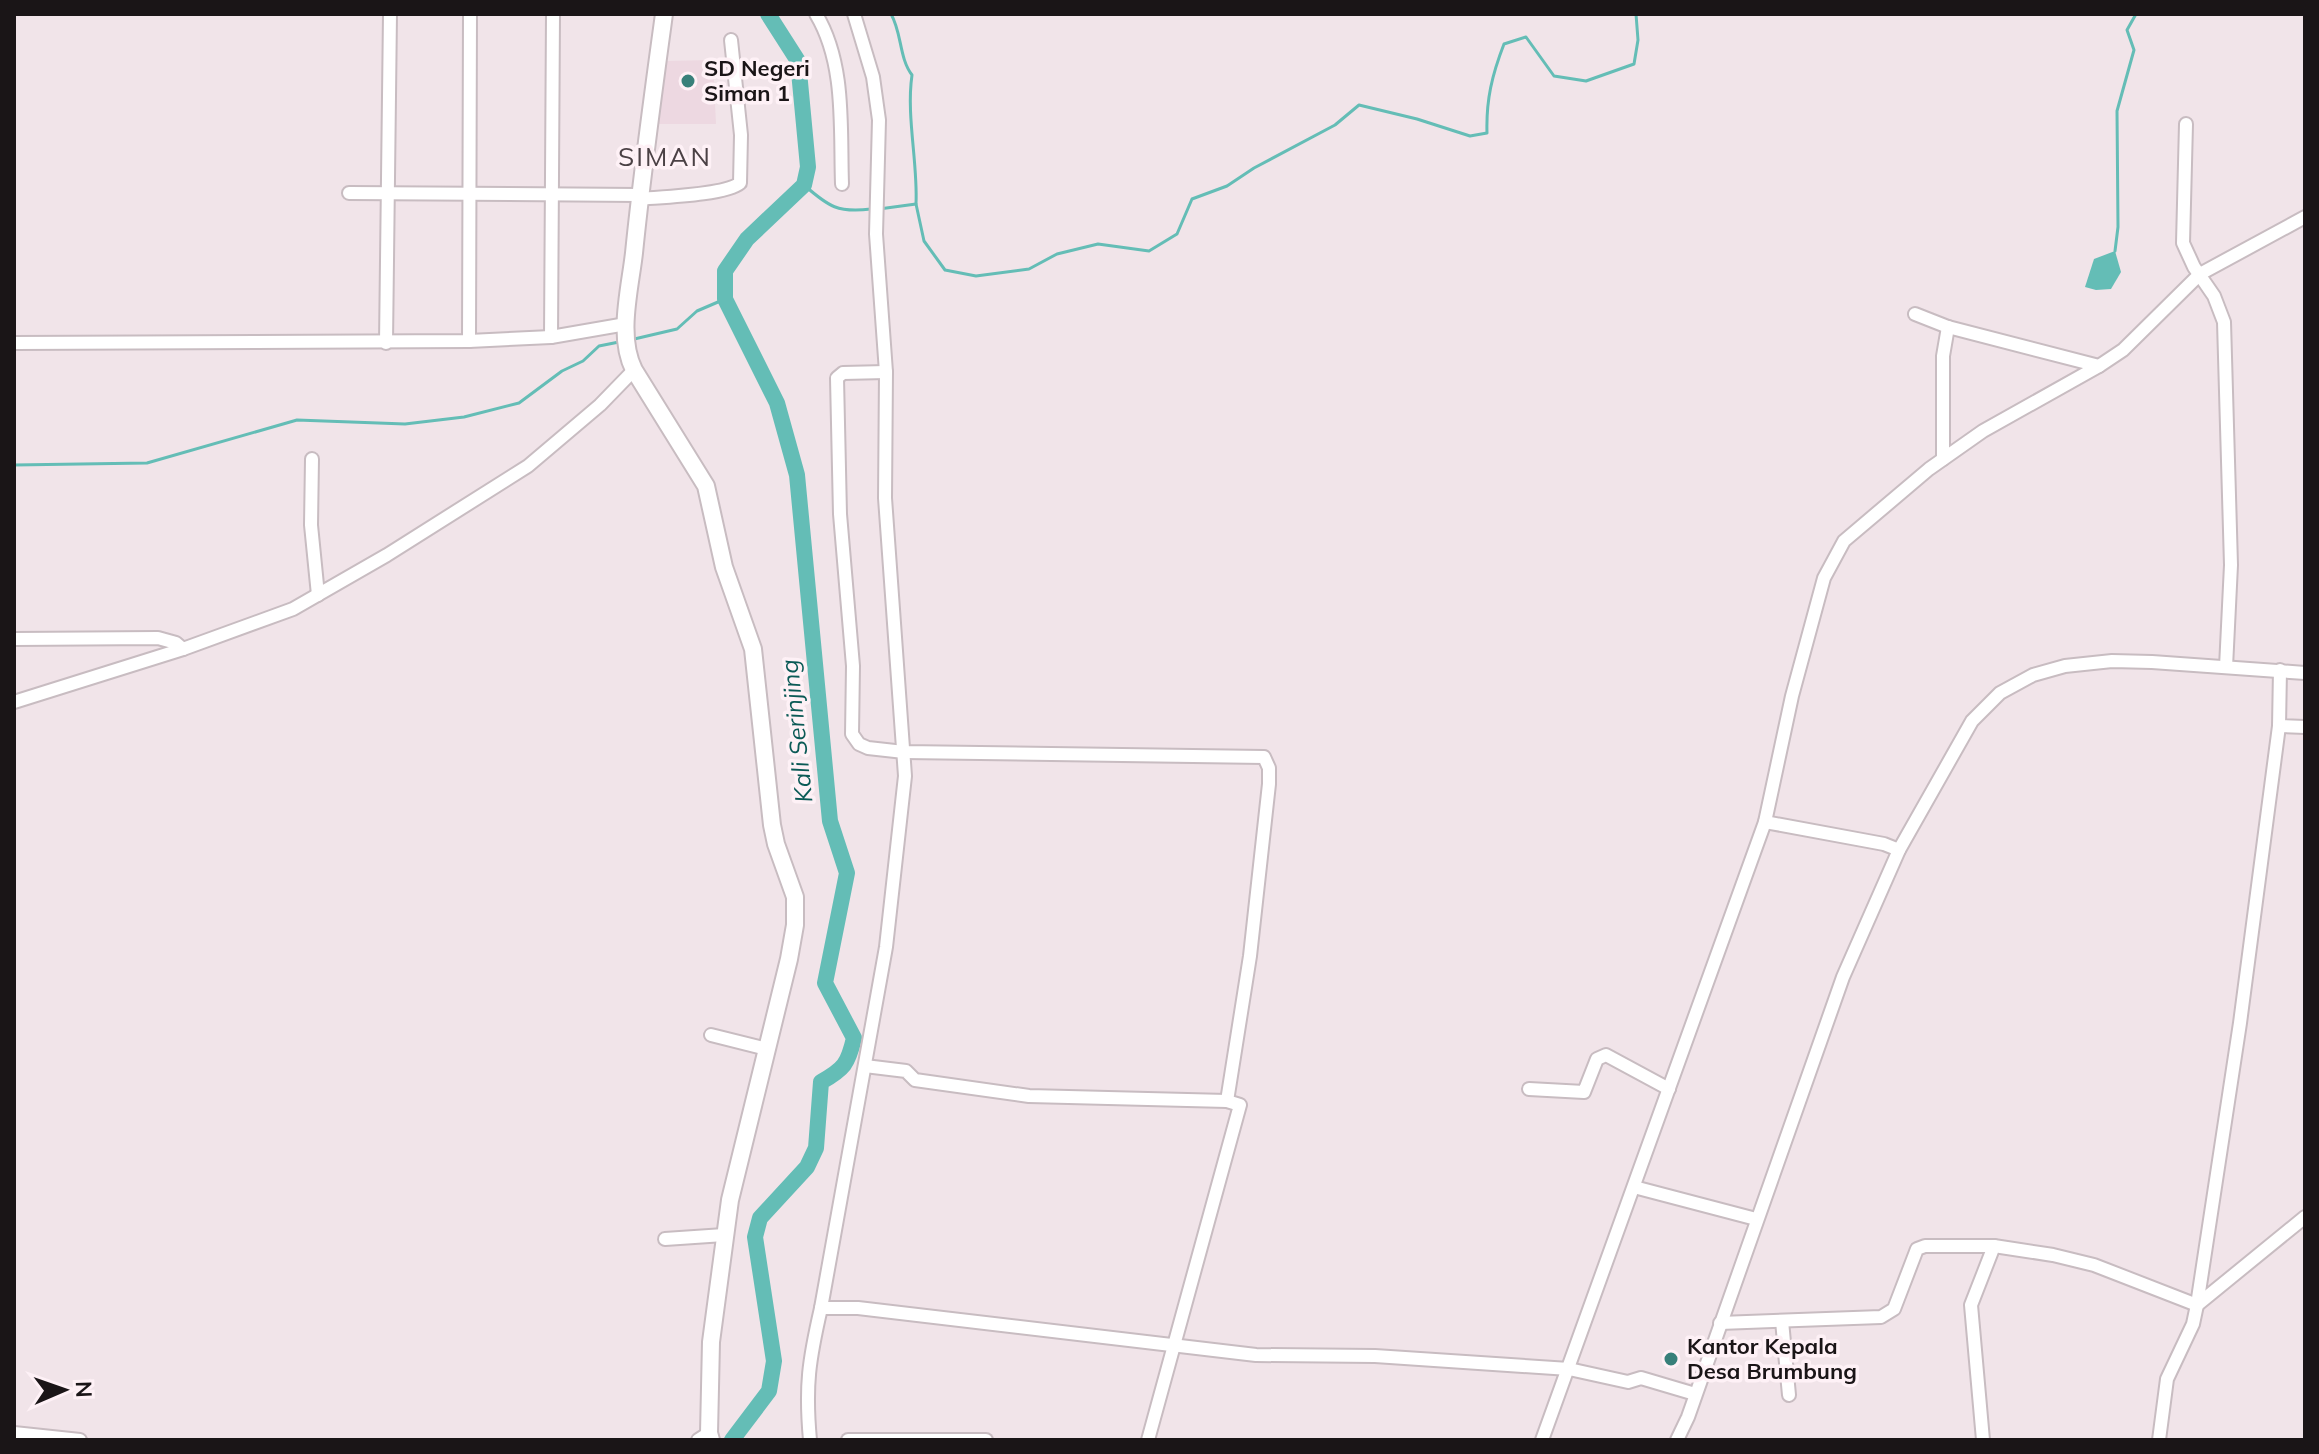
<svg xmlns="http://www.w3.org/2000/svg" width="2319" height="1454" viewBox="0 0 2319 1454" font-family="Mulish,sans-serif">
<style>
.built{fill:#edd8e1}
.water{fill:#64bdb6}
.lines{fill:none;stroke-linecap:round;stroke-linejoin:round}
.stream{stroke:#64bdb6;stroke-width:3}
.river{stroke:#64bdb6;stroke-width:16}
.minor-casing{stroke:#c8bcc1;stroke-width:16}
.major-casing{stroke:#c8bcc1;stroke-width:20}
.minor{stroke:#fff;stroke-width:12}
.major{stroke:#fff;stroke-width:16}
.poi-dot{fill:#38807a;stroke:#fef1f6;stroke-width:3}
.labels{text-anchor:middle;stroke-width:7;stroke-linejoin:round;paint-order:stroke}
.poi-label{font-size:22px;font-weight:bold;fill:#1a1517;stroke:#fef1f6;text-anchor:start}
.water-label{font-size:24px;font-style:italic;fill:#0b5a56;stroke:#fef1f6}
.quarter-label{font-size:26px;letter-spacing:2px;fill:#4b4145;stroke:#fef1f6}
</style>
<rect width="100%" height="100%" fill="#f1e4e9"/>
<path class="built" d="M713 60 716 124H655L666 61Z"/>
<path class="water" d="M2115 251 2121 272 2111 289 2096 290 2085 287 2094 259Z"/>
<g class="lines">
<g class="stream">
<path d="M891 14C902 33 899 58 912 75 906 116 918 163 916 204"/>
<path d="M804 185C829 207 838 213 871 209"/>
<path d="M879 209 916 204 924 241 945 270 976 276 1029 269 1057 254 1098 244 1149 251 1177 234 1192 199 1227 186 1254 168 1335 125 1359 105 1417 119 1470 136 1487 133C1486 100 1492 75 1504 44L1526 37 1554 76 1586 81 1634 64 1638 40 1636 14"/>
<path d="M2115 251 2118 227 2117 111 2134 50 2127 30 2136 14"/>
<path d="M630 340 677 329 697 311 725 299"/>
<path d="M14 465 147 463 297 420 405 424 464 417 519 403 562 371 583 361 599 346 619 342"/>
</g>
<path class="river" d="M732 1440 769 1391 774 1361 755 1237 760 1218 807 1167 816 1148 821 1082C844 1069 848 1064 854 1038L825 983 847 873 830 821 797 475 777 403 725 299V271L747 239 804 185 808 167 798 61 768 14"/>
<g class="minor-casing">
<g id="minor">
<path d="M816 14C846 64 840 128 842 184"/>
<path d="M2186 124 2183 243 2194 267 2214 296 2224 322 2231 565 2226 667"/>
<path d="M349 193 639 195"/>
<path d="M639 199C661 197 726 195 740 183L741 135 731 40"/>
<path d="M1915 314 1948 327 2099 366 2123 350 2200 274 2305 217"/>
<path d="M551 337 553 14"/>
<path d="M469 341 470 14"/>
<path d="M14 343 469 341 551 337 626 324"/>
<path d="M386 343 390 14"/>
<path d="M886 372 843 373 837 378 840 514 853 666 852 734 859 744 868 748 904 752 1264 757 1269 768V784L1250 956 1227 1101"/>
<path d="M312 459 311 525 318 595"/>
<path d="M1943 459V356L1948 327"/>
<path d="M14 639 158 638 176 643 183 649"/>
<path d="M2280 670 2279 726 2305 727"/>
<path d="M14 702 183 649 293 609 387 555 528 466 600 405 634 370"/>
<path d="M1765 822 1884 844 1899 850"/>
<path d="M711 1035 767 1049"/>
<path d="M865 1066 906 1071 915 1080 1029 1096 1227 1101 1240 1105 1148 1440"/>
<path d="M1529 1089 1584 1092 1597 1059 1606 1055 1669 1089"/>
<path d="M1634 1187 1756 1219"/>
<path d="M665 1239 724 1235"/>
<path d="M821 1308H858L1256 1355 1375 1356 1569 1369 1628 1382 1641 1378 1695 1394"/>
<path d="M1782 1321 1789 1395"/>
<path d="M1720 1323 1881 1317 1894 1309 1917 1249 1925 1246H1994"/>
<path d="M14 1433 80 1440"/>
<path d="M698 1440 709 1433"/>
<path d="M810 1440C805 1386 809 1360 821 1308L886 947 905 776 885 498 886 372 876 234 879 120 873 77 854 14"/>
<path d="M848 1440H986"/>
<path d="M1542 1440 1765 822 1792 696 1824 578 1844 541 1929 469 1983 431 2099 366"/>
<path d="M1677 1440 1688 1417 1843 977 1899 850 1972 721 2000 693 2033 675 2065 666 2112 661 2152 662 2305 673"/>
<path d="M1983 1440 1971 1305 1994 1246 2053 1255 2094 1265 2197 1305 2305 1217"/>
<path d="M2159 1440 2167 1379 2193 1324 2197 1305 2240 1023 2279 726"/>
</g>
</g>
<g class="major-casing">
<path id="major" d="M664 14C653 94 642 173 634 253 630 289 617 336 634 370L706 486 724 567 753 649 772 825 776 844 795 897V925L789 959 730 1200 711 1342 709 1433 711 1440"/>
</g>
<use href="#minor" class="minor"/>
<use href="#major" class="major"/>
</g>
<g class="poi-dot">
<circle cx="688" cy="81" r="8"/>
<circle cx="1671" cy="1359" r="8"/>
</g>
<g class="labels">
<g class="poi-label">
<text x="704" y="76">SD Negeri<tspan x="704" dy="25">Siman 1</tspan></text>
<text x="1687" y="1354">Kantor Kepala<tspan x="1687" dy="25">Desa Brumbung</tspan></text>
</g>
<g class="water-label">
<text transform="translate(797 731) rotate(-96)" y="8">Kali Serinjing</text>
</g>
<g class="quarter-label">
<text x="665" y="166">SIMAN</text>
</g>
</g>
<rect width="2319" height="1454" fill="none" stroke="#1a1517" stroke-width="32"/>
<g transform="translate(64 1390) rotate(88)" stroke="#fef1f6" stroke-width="6" paint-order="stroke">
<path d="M0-6L14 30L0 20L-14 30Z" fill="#1a1517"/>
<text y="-12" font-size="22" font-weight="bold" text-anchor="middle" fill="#1a1517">N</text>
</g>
</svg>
